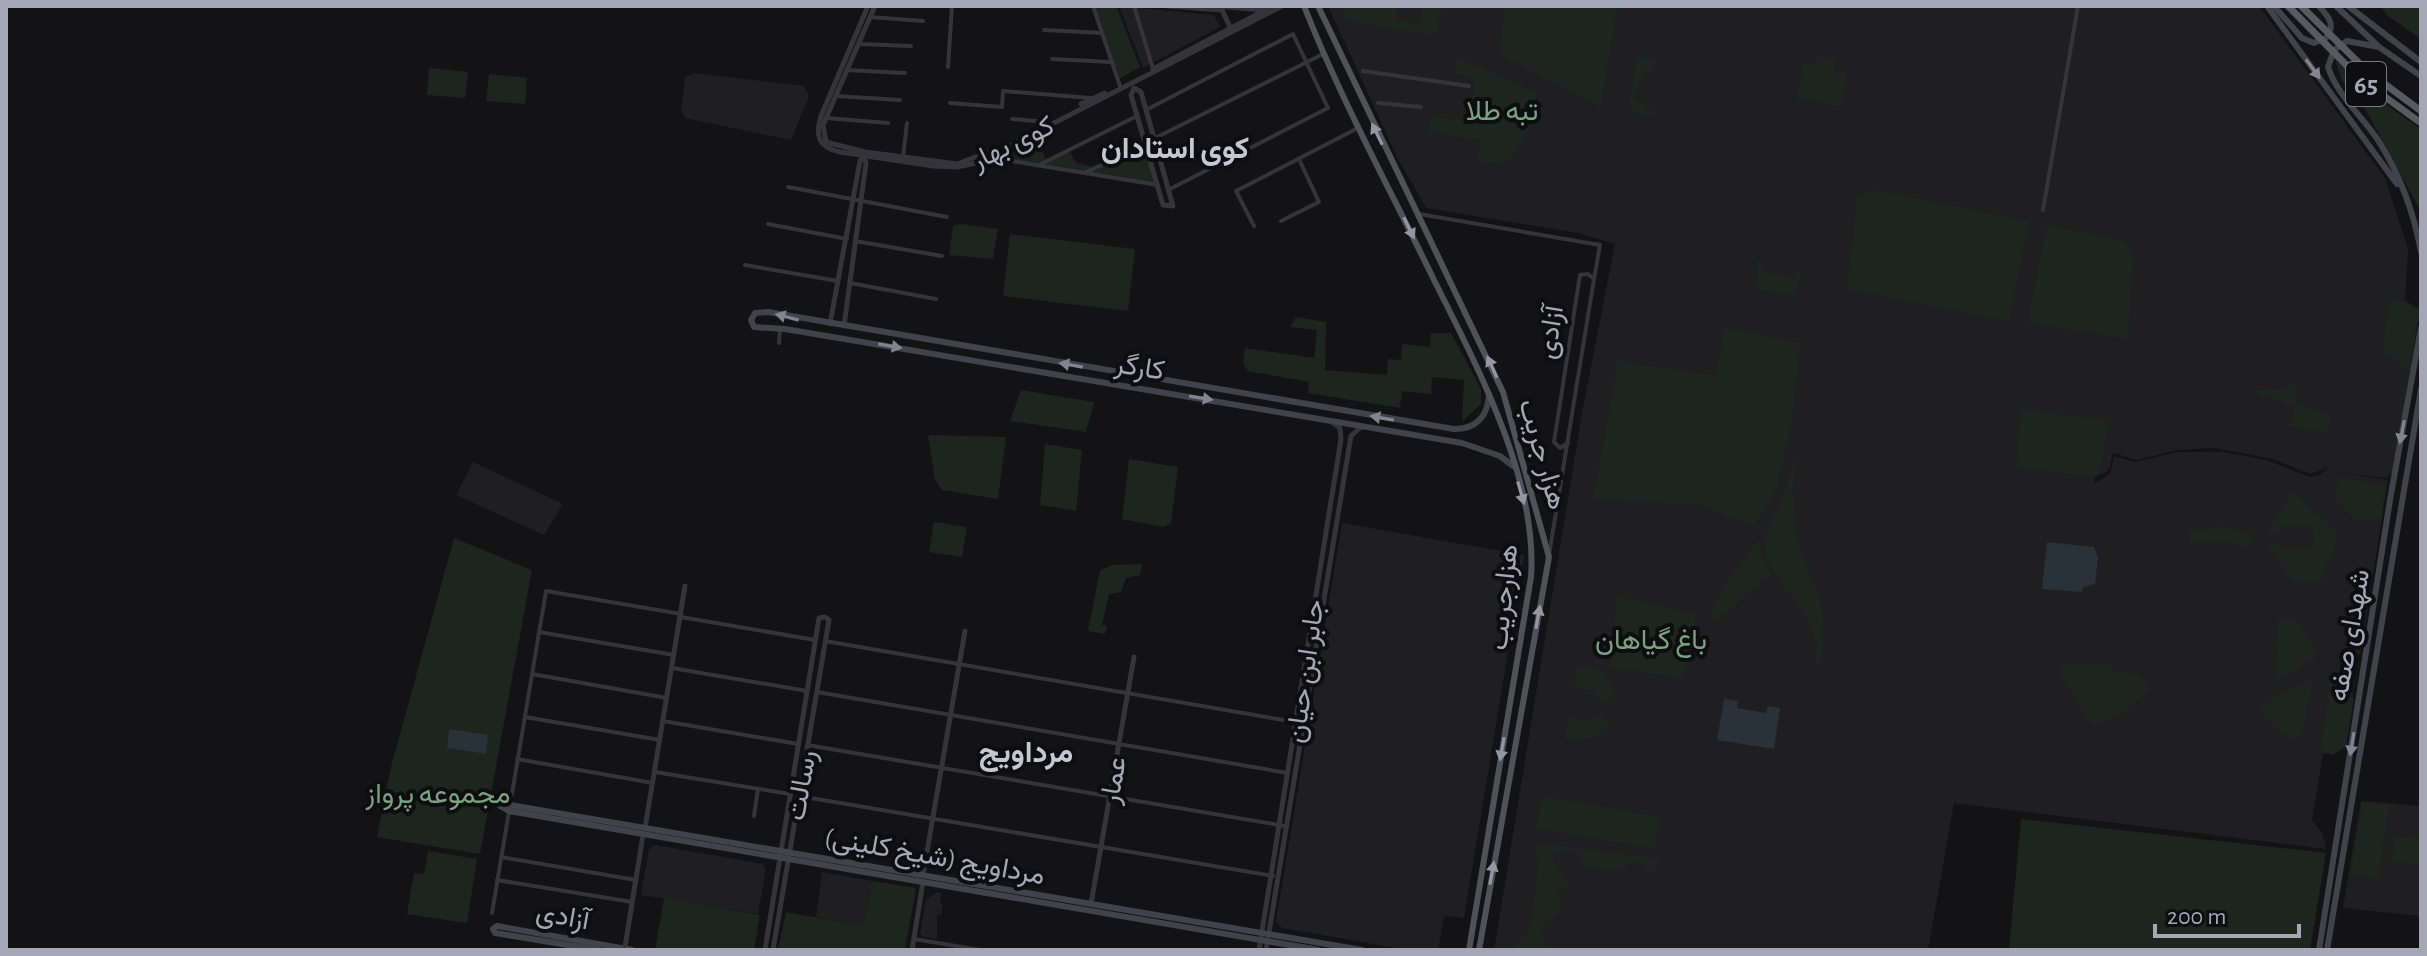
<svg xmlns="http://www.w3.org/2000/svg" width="2427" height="956" viewBox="0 0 2427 956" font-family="'Alegreya Sans',Vazirmatn,sans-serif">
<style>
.built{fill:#1f1f22;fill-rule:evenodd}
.green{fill:#1d251f}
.water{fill:#293139}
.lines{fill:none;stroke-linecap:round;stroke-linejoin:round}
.minor{stroke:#34343a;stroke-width:4}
.tertiary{stroke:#34343a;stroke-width:5}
.secondary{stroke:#42434a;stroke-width:6}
.primary{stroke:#505159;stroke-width:6}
.trunk{stroke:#585a62;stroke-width:7}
.oneway{fill:#828590}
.oneway2{fill:#9397a3}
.labels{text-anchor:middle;stroke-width:8;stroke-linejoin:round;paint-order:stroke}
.shield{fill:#0e0e10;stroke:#777a84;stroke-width:2}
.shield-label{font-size:26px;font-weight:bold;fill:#a4a8b6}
.park-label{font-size:28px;fill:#7aa27f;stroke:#0e0e10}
.street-label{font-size:28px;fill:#a4a8b6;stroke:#0e0e10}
.neighbourhood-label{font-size:30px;font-weight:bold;fill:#c5c8d2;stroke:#0e0e10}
</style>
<rect width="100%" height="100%" fill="#131315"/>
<g class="built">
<path d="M1119 6 1214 15 1220 27 1143 68Z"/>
<path d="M1328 6H2259L2385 178 2408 249 2405 300 2420 310 2394 470 2386 478 2336 472 2388 480 2361 650 2352 670 2355 680 2345 737 2331 753 2323 754 2312 820 2323 834 2326 849 1954 803 1928 950H1494L1582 413 1615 244 1578 233 1426 208 1398 159ZM2214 448 2273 459 2310 474 2329 467 2320 475 2310 477 2266 460 2225 452H2178L2135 462 2114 456 2110 474 2095 483 2094 478 2109 470 2113 453 2137 460 2178 450Z"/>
<path d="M693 73 804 86 809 96 791 140 685 118 681 111 685 78Z"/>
<path d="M473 462 563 504 544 535 456 495Z"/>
<path d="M1342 523 1524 555 1464 918 1444 916 1438 950H1408L1282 928 1276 921Z"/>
<path d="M2361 801 2421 806V916L2343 908Z"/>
<path d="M655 845 763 864 766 869 758 914 641 895 649 849Z"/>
<path d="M822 872 872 881 864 926 816 917Z"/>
<path d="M937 892 941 893 940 902 943 903 941 915H937V939L923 937 920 933 926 900Z"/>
</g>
<g class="green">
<path d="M1095 6 1117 8 1140 67 1119 79Z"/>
<path d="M1340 6H1398L1396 20 1420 24 1423 6H1443L1437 33 1430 35 1351 22 1346 19Z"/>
<path d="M1505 6H1618L1601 107 1498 53Z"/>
<path d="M2380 6H2421V39L2388 16Z"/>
<path d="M1637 56 1654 58 1656 62 1652 72 1643 71 1634 100 1646 103 1645 109 1656 111 1651 118 1635 113 1629 103Z"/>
<path d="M1818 56 1836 58 1834 72 1847 73 1842 107 1796 98 1803 63 1816 66Z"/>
<path d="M1456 57 1535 92C1540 114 1519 155 1500 165L1477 161 1480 140 1428 132 1431 116 1470 121 1475 79 1455 74Z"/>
<path d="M2335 60 2392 109 2421 129 2420 210 2367 112 2342 81Z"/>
<path d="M429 68 468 72 465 98 427 95Z"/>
<path d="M489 74 527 78 525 104 486 101Z"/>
<path d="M1033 134 1047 161 1069 150 1076 163 1093 167 1146 145 1158 185 989 157Z"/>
<path d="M1876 190 2030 221 2009 322 1846 289 1857 197Z"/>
<path d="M961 224 998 229 993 259 949 255 953 226Z"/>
<path d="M2047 224 2123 241 2134 254 2128 339 2027 323Z"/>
<path d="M1010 234 1135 249 1128 311 1003 296Z"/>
<path d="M1757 258 1765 272 1795 278 1797 271H1802L1795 296 1756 290Z"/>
<path d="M2394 299 2419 310 2410 371 2404 370 2398 359 2386 357 2383 346 2390 301Z"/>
<path d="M1296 317 1326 322 1325 370 1387 375 1388 359 1401 360 1402 344 1430 347 1431 333H1451L1481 389V404L1462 422 1464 380 1432 377 1431 394 1402 391 1400 408 1308 393 1309 382 1248 371 1243 363 1245 348 1314 358 1317 330 1290 327Z"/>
<path d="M1724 327 1801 343 1791 428 1777 488 1754 526 1700 505 1593 499 1618 361 1716 375Z"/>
<path d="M2297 382 2296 401 2303 407 2331 415 2327 433 2285 426 2295 421 2293 405 2250 391 2286 388Z"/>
<path d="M1021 390 1094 402 1086 432 1010 421Z"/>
<path d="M2025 410 2106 420 2109 424 2099 475 2091 477 2016 468 2020 415Z"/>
<path d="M928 435 1006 437 998 499 942 490 935 480Z"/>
<path d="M1045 444 1082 450 1076 511 1040 505Z"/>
<path d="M1793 458 1796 459 1793 490 1797 540 1821 603 1824 631 1821 665H1815C1824 608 1769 589 1765 547 1763 528 1777 512 1784 495 1788 483 1790 471 1793 458Z"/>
<path d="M1129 459 1178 467 1171 523 1164 527 1122 519Z"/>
<path d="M2338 477 2386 486 2380 519 2359 521 2335 500Z"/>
<path d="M2293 491 2337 534 2333 557 2326 561 2322 575 2330 582 2293 583 2268 544 2277 543 2281 550 2314 549 2313 526 2279 527 2278 534H2266Z"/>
<path d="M934 522 967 527 962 557 929 552Z"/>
<path d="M2219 526 2255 535 2247 548 2225 541 2191 544 2188 531Z"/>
<path d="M454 538 532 570 480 854 377 837 391 767Z"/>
<path d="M1759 540 1761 556 1772 574 1715 621 1709 618 1723 586Z"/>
<path d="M1142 564 1140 575 1126 578 1121 592 1109 594 1102 625 1107 626 1105 634 1088 631 1100 570 1112 565Z"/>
<path d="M1617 596 1696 614 1683 679 1609 667Z"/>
<path d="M2295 618 2318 655 2275 682 2278 620Z"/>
<path d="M2106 663 2113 671 2138 674 2151 689 2126 710 2096 726 2091 724 2058 670 2061 664Z"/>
<path d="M1577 665 1601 668 1616 694 1603 704 1594 691 1574 687Z"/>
<path d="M2331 673 2347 675 2342 694 2354 698 2346 747 2332 755 2321 749Z"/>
<path d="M2307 679 2312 681V686L2303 731 2299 737 2289 739 2262 715 2260 707Z"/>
<path d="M1601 712 1610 725C1589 740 1595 742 1565 738L1568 717 1588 721Z"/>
<path d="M1542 796 1661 817 1655 849 1536 829Z"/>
<path d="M2362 802 2390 805 2378 879 2351 875Z"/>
<path d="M2021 819 2326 853 2310 950H2009Z"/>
<path d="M2395 835 2421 839V866L2391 861Z"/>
<path d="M1534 842 1659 859 1657 869 1651 875 1644 864 1633 861 1617 872 1586 867 1572 849 1554 853 1553 861 1570 885 1559 891 1562 910 1541 928 1547 944 1537 950H1513L1530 928 1538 869Z"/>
<path d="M428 851 477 859 467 923 407 914 414 873 424 874Z"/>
<path d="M872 881 916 888 905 950H778L786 912 864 926Z"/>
<path d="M664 898 760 915 754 950H655Z"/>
</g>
<g class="water">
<path d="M2047 542 2094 547 2098 558 2095 584 2083 587 2082 592 2042 589Z"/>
<path d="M1724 699 1738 701 1737 708 1766 713 1768 706 1780 708 1774 749 1717 740Z"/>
<path d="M449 729 488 735 486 754 447 748Z"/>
</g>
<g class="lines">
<g class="minor">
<path d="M1093 6 1121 89"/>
<path d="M1134 6 1153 69"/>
<path d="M870 17 923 21"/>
<path d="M1044 30 1102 33"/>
<path d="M859 44 911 46"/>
<path d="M1052 59 1111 62"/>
<path d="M948 67 952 6"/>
<path d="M847 70 905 73"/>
<path d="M1363 71 1469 86"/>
<path d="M836 96 900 100"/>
<path d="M950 103 1002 107 1003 91 1091 98"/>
<path d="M1378 103 1421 107"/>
<path d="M1146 110 1293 34 1328 108 1170 189"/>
<path d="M826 118 888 123"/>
<path d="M1012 119 1047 122"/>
<path d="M1155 138 1323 54"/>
<path d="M903 157 907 123"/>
<path d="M999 159 1158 185"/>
<path d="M1039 165 1137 116"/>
<path d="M1086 172 1146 145"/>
<path d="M788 187 947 217"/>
<path d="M2043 210 2078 6"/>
<path d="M1419 214 1600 245 1594 279"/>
<path d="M1281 221 1319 202 1299 159"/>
<path d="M768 224 847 239"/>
<path d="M1254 226 1236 191 1358 128"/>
<path d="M855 241 942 256"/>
<path d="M745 265 838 281"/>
<path d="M850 283 936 299"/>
<path d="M779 343 780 329"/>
<path d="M1549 555 1594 279 1588 274 1580 275 1554 442 1560 448 1568 443"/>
<path d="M681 617 815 640"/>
<path d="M539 632 674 655"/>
<path d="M825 641 1295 722"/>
<path d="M672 668 807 691"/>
<path d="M532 674 667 698"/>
<path d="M817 692 1288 773"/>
<path d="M525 717 660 740"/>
<path d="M663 721 798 744"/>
<path d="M807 745 1285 826"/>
<path d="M517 759 653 783"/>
<path d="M655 772 790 794"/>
<path d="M799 796 1273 876"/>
<path d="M754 816 758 789"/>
<path d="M501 857 636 880"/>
<path d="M497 880 632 902"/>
<path d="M492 913 546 591 681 614"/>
<path d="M914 939 980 950"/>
<path d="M1044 950H1052"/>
</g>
<g class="tertiary">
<path d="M868 6 821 116C815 136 818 147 840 152L933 166 957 167 976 163 1282 6"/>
<path d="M875 6 823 125 826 142 865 152 957 164 991 151"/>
<path d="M1167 6 1222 10 1231 29"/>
<path d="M1216 6 1263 10"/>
<path d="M1153 69 1273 6"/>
<path d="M1134 88 1141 92 1173 206 1163 205 1131 95Z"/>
<path d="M1081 104 1105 93"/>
<path d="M830 324 860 161 864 155"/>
<path d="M844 326 866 163 864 156"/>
<path d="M645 828 685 586"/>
<path d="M923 875 965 631"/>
<path d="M1091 904 1134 657"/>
<path d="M625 947 643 835"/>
<path d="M765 950 819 618 825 617 829 620 773 950"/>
<path d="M912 950 923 882"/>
<path d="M1259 950 1341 439 1340 428 1333 423"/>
<path d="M1266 950 1351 436 1361 427"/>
</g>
<g class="secondary">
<path d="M2267 6 2397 184"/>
<path d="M2274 6 2302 38 2314 43 2326 38C2336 25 2329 17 2319 6"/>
<path d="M2336 6 2379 47 2421 76"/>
<path d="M2348 6 2421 62"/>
<path d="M2379 47 2347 41 2334 50 2328 67C2337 95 2362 116 2378 140 2399 173 2414 213 2421 252"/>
<path d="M1489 394C1488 417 1476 429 1454 429L768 312 755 313 751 320 754 327 785 329 1462 443 1500 456 1513 466"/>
<path d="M500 806 510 805 1362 950"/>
<path d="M500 806 509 811 1319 950"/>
<path d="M628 949 632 950"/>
<path d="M598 950 495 933 493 929 497 926 621 948"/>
<path d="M2319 950 2391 494 2421 328"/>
<path d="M2327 950 2421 389"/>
</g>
<g class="primary">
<path d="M1304 6C1341 100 1390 189 1434 280 1477 366 1538 480 1531 577L1469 950"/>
<path d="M1318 6 1503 392 1549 557 1479 950"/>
</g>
<g class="trunk">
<path d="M2288 6 2359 78 2421 123"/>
<path d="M2301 6 2366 70 2421 111"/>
</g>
</g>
<defs><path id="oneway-solid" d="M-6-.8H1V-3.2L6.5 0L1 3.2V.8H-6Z" transform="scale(2)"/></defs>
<g class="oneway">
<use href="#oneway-solid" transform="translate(2313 69) rotate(54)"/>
<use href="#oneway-solid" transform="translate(787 317) rotate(-165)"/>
<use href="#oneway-solid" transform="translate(890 346) rotate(10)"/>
<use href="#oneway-solid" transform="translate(1071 365) rotate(-170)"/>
<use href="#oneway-solid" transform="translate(1201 398) rotate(9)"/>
<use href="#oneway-solid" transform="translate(1382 418) rotate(-170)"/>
<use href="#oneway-solid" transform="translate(2402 432) rotate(101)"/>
<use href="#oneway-solid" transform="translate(2352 744) rotate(99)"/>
</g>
<g class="oneway2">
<use href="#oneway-solid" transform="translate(1377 134) rotate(-116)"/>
<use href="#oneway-solid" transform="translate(1409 228) rotate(64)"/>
<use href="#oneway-solid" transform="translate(1492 367) rotate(-114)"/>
<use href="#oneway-solid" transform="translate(1521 493) rotate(74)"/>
<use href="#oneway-solid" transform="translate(1538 617) rotate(-80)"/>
<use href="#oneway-solid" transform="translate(1502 749) rotate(100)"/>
<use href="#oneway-solid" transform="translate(1492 873) rotate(-80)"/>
</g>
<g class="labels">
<rect class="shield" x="2346" y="62" width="40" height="44" rx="6"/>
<g class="shield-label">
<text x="2366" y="93">65</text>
</g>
<g class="park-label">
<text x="1502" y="120">تبه طلا</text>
<text x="1651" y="649">باغ گیاهان</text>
<text x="438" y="803">مجموعه پرواز</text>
</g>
<g class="street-label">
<text transform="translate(1012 142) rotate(-26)" y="10">کوی بهار</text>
<text transform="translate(1549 332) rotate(-81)" y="10">آزادی</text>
<text transform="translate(1140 366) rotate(9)" y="10">کارگر</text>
<text transform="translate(1544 454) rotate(74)" y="10">هزار جریب</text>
<text transform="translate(1502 597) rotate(-84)" y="10">هزارجریب</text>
<text transform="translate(2348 635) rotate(-80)" y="10">شهدای صفه</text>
<text transform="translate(1304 671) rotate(-82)" y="10">جابر ابن حیان</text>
<text transform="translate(1112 780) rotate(-80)" y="10">عمار</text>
<text transform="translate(800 785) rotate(-80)" y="10">رسالت</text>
<text transform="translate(935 855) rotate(10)" y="10">مرداویج (شیخ کلینی)</text>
<text transform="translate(563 915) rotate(10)" y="10">آزادی</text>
</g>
<g class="neighbourhood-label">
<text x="1175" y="158">کوی استادان</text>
<text x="1026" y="762">مرداویج</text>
</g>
</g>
<rect width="2427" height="956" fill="none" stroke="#a4a8b6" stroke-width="16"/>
<path d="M2155 924v12h144v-12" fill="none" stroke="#a4a8b6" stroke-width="4"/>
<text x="2167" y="924" font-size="24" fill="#a4a8b6" stroke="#0e0e10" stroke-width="6" paint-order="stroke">200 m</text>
</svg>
